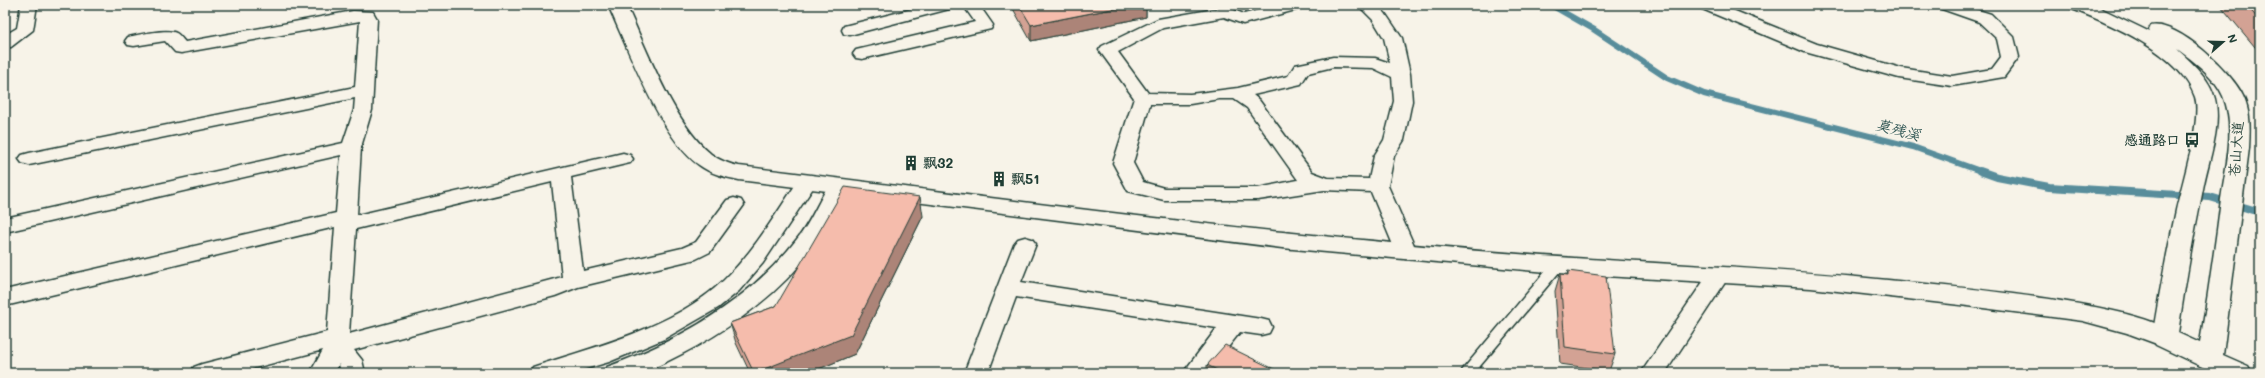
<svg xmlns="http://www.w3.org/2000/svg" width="2265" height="378" viewBox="0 0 2265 378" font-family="Mali,'LXGW WenKai TC',sans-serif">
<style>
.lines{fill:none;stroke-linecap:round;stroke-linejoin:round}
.stream-far1{stroke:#588d9b;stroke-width:6}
.stream{stroke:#588d9b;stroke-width:8}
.service-casing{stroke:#1f3d34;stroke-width:14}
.minor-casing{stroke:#1f3d34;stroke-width:3}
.tertiary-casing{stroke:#1f3d34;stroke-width:3}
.secondary-casing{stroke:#1f3d34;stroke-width:3}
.service{stroke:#f7f3e8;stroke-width:11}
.minor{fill:#f7f3e8;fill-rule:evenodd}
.tertiary{fill:#f7f3e8;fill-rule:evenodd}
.secondary{fill:#f7f3e8;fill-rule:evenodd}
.wall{fill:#d3a294;stroke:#1f3d34}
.shaded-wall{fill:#ac8478;stroke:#1f3d34}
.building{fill:#f5bcac;stroke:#1f3d34}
.labels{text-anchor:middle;stroke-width:3.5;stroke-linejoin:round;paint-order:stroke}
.poi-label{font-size:14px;font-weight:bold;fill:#1f3d34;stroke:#f7f3e8;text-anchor:start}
.street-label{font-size:14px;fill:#1f3d34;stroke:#f7f3e8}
.water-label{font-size:15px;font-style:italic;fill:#325856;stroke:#f7f3e8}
</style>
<rect width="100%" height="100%" fill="#f7f3e8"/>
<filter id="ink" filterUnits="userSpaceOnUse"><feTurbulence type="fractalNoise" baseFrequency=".025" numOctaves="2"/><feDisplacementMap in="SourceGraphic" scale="8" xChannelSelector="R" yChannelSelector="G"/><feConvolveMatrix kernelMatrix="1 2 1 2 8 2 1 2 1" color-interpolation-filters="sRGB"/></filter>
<g filter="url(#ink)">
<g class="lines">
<path class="stream-far1" d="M1551 5 1593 29 1667 78 1704 94 1913 147 1983 172"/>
<path class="stream" d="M1980 171 1997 177 2049 187 2210 197 2260 212"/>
<g class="service-casing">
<path id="service" d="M1467 373 1558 265"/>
</g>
<g class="minor-casing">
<g id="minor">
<path d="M21 5H37L33 30 11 47 5 48V35L17 28Z"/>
<path d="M928 5H955L953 8 850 35 844 34 842 30 844 26Z"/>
<path d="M963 5H979L993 25 991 29 862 59 856 58 853 54 856 50 975 22Z"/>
<path d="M1278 5H1305L1303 8 1243 24 1224 17 1163 28 1118 52 1148 93 1190 94 1238 88 1288 76 1295 65 1333 57 1375 58 1390 63 1384 38 1373 20 1358 5H1376L1385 13 1402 38 1410 74 1412 101 1404 140 1394 156 1388 186 1417 252 1414 257 1406 259 1398 257 1371 192 1324 190 1258 200H1164L1128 191 1113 163 1134 98 1099 50 1102 46 1158 19 1226 7 1244 14ZM1333 67 1373 68 1392 77 1394 101 1384 140 1374 156 1369 179 1328 178 1312 172 1259 100 1253 95 1301 84 1308 73ZM1219 99H1234L1247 108 1298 180 1258 188H1164L1143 182 1133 163 1150 104H1190Z"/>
<path d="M1698 5H1720L1817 44 1901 68 1952 76 1992 69 2001 57 1997 39 1979 22 1939 8 1937 5H1962L1991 14 2014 37 2019 57 2004 77 1998 78 1952 86 1899 78 1805 52 1700 8Z"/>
<path d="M353 11 373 12 377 19 372 110 361 147 357 215 623 153 630 155 633 159 630 163 571 177 583 271 682 248 696 242 727 200 734 198 741 200 744 205 710 252 696 259 578 287 555 296 354 350 362 360 365 373H341L339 364 334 373H310L323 350 236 373H190L194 367 202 364 327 332 335 227 5 306V290L336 213 341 155 5 232V218L343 143 354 110 355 98 29 165 22 163 19 159 22 155 29 153 355 87 360 21 181 53 175 52 165 41 134 46 128 45 125 41 128 37C137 35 168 28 176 33 179 34 182 39 185 42ZM552 182 562 277 349 334 356 229Z"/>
<path d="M807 176 814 178 817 182 763 263 739 291 718 308 664 339 609 362 572 373H529L533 367C597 346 673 328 724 280 755 250 777 212 800 178Z"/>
<path d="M838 180 845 181 848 186C837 208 827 230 812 250 770 305 711 342 649 370L640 373H603L607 367C679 341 749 301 797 239 811 222 819 200 831 181Z"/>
<path d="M1025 237 1032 239 1036 244 1021 282 1261 319 1269 321 1272 327 1269 333 1261 335 1240 332 1208 373H1183L1217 328 1016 297 988 373H964L1014 244 1018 239Z"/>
<path d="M1719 267 1727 270 1730 275 1665 373H1641L1711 270Z"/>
</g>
</g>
<g class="tertiary-casing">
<path id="tertiary" d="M608 5H626C647 49 673 123 711 154 719 160 729 164 739 166 920 188 1101 214 1283 232 1380 242 1477 252 1574 258 1679 265 1783 269 1888 280 1934 285 2158 304 2178 338L2174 345 2165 347 2127 333 2083 321 1960 305 1811 288 1570 274 1282 248 739 180C725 177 711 174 699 165 661 139 628 48 608 5Z"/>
</g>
<g class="secondary-casing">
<path id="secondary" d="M2069 5H2094L2150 32 2149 30 2151 26C2177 20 2233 73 2243 96 2251 113 2250 130 2249 148L2223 355 2248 366 2252 373H2215L2156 345 2152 338C2159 295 2167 252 2176 210 2182 184 2202 119 2195 97 2180 53 2111 24 2072 9ZM2177 49C2194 61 2215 77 2223 96 2236 128 2226 166 2221 199 2215 247 2208 295 2200 343L2178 333C2185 285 2193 237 2203 189 2208 161 2222 127 2215 99 2210 78 2192 63 2177 49Z"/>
</g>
<use href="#service" class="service"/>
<use href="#minor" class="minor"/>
<use href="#tertiary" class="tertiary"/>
<use href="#secondary" class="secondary"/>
</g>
<g class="wall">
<path d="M1011 5H1146V17L1031 41Z"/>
<path d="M2220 5H2260V53Z"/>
<path d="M923 216 855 354 809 373H750L736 343 730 323 776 306Z"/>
<path d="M1568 271 1615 354 1609 371 1560 364 1555 291 1560 274 1567 275Z"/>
<path d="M1207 365 1282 373H1207Z"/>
</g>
<g class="shaded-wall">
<path d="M1132 5H1146V17L1031 41V25Z"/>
<path d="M920 197 923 216 855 354 809 373H754Z"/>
</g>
<g class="building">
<path d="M1019 5H1132L1031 25Z"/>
<path d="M2246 5H2260V21Z"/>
<path d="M845 187 920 197 851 335 754 373 730 323 776 306Z"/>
<path d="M1568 271 1606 276 1615 354 1565 347 1560 274 1568 275Z"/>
<path d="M1225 345 1282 373H1223L1207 365Z"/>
</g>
</g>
<defs>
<g id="bus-bare" transform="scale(1.2)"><path d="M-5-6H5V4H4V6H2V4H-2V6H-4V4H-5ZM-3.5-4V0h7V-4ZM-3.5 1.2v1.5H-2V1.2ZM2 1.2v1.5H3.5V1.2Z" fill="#1f3d34" stroke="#f7f3e8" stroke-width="2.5" paint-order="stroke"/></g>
<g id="building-bare" transform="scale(1.2)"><path d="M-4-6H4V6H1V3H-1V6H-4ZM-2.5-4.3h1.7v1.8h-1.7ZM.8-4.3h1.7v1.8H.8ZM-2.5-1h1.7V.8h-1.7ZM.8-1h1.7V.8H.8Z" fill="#1f3d34" stroke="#f7f3e8" stroke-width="2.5" paint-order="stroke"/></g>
</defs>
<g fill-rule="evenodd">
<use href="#bus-bare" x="2192" y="140"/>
<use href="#building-bare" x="911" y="163"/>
<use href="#building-bare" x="999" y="179"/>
</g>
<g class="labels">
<g class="poi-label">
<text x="2180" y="145" text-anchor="end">感通路口</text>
<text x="923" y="168">飘32</text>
<text x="1011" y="184">飘51</text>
</g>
<g class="street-label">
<text transform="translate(2236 149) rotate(-86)" y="5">苍山大道</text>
</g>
<g class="water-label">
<text transform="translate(1898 130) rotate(15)" y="5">莫残溪</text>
</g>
</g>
<rect width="2265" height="378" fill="none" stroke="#f7f3e8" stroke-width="20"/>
<rect x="10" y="10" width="2245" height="358" fill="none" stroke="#1f3d34" stroke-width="1.5" filter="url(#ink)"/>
<g transform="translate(2223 42) rotate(70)" stroke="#f7f3e8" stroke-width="3" paint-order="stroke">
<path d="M0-3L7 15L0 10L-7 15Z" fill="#1f3d34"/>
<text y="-6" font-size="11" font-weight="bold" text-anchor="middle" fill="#1f3d34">N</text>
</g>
</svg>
